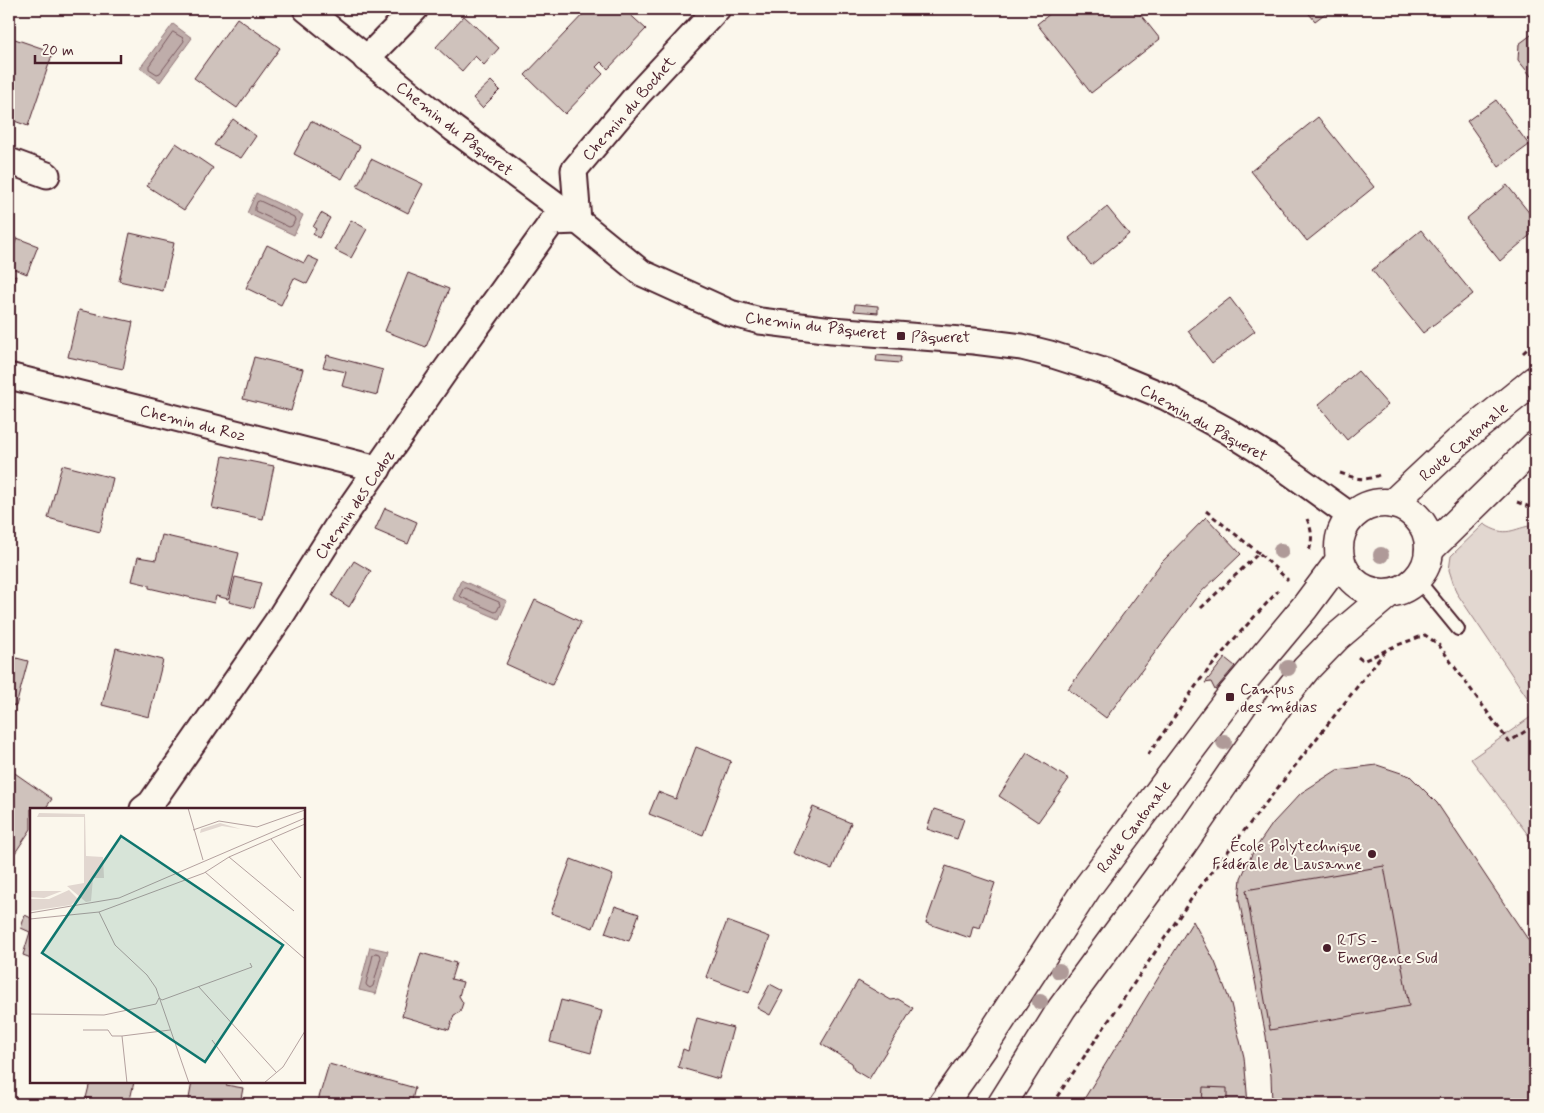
<svg xmlns="http://www.w3.org/2000/svg" width="1544" height="1113" viewBox="0 0 1544 1113" font-family="Mynerve,sans-serif">
<style>
.green{fill:#e2d7d0;stroke:#967b7e}
.water{fill:#bfadaa;stroke:#907477}
.lines{fill:none;stroke-linecap:round;stroke-linejoin:round}
.shore{stroke:#79585e;stroke-width:1}
.building{fill:#cfc2bc;stroke:#4a1f2b}
.lane-casing{stroke:#4a1f2b;stroke-width:16}
.street-casing{stroke:#4a1f2b;stroke-width:29}
.primary-casing{stroke:#4a1f2b;stroke-width:31}
.path{stroke:#4a1f2b;stroke-width:3;stroke-dasharray:5 4;stroke-linecap:butt}
.lane{stroke:#fbf7ec;stroke-width:12}
.street{stroke:#fbf7ec;stroke-width:25}
.primary{stroke:#fbf7ec;stroke-width:28}
.tree{fill:#af9a98}
.poi-dot{fill:#4a1f2b;stroke:#fbf7ec;stroke-width:2}
.labels{text-anchor:middle;stroke-width:4;stroke-linejoin:round;paint-order:stroke}
.street-label{font-size:16px;fill:#4a1f2b;stroke:#fbf7ec}
.poi-label{font-size:16px;fill:#4a1f2b;stroke:#fbf7ec;text-anchor:start}
.inset-road{fill:none;stroke:#b4a19f;stroke-width:1}
.view{fill:#0f766e;fill-opacity:0.15;stroke:#0f766e;stroke-width:2.5}
.inset-edge{fill:none;stroke:#4a1f2b;stroke-width:2.5}
</style>
<rect width="100%" height="100%" fill="#fbf7ec"/>
<filter id="ink" filterUnits="userSpaceOnUse"><feTurbulence type="fractalNoise" baseFrequency=".02" numOctaves="2"/><feDisplacementMap in="SourceGraphic" scale="10" xChannelSelector="R" yChannelSelector="G"/><feConvolveMatrix kernelMatrix="1 2 1 2 8 2 1 2 1" color-interpolation-filters="sRGB"/></filter>
<g filter="url(#ink)">
<g class="green">
<path d="M1484 524C1507 539 1512 528 1535 525V709L1456 592 1449 570 1451 556Z"/>
<path d="M1535 714V844L1471 759Z"/>
</g>
<g class="water">
<path d="M173 24 192 38 160 82 140 68Z"/>
<path d="M256 193 303 215 294 235 247 213Z"/>
<path d="M461 580 507 601 499 619 453 599Z"/>
<path d="M370 947 388 951 376 994 359 990Z"/>
</g>
<g class="lines">
<g class="shore">
<path d="M173 32 183 38 184 41 160 73 157 74 149 69V66Z"/>
<path d="M260 201 294 217 295 220 292 226 289 227 255 211V208L257 202Z"/>
<path d="M466 588 499 602 500 605 497 611 495 612 461 597 460 595 463 589Z"/>
<path d="M376 953 380 954 381 957 373 986 370 988 367 986 366 984 373 955Z"/>
</g>
</g>
<g class="building">
<path d="M588 9H624L646 29 608 69 601 62 596 67 603 74 565 114 525 75Z"/>
<path d="M1056 9H1136L1160 39 1091 93 1037 24Z"/>
<path d="M1305 9H1331L1315 21Z"/>
<path d="M464 16 499 48 484 65 475 56 462 71 436 47Z"/>
<path d="M237 18 280 48 237 108 194 78Z"/>
<path d="M1535 32V81L1518 60 1519 44Z"/>
<path d="M9 37 53 52 28 126 9 119Z"/>
<path d="M491 81 500 90 482 108 473 98Z"/>
<path d="M1496 100 1529 145 1499 167 1467 121Z"/>
<path d="M1318 117 1374 187 1307 241 1251 171Z"/>
<path d="M233 119 256 136 241 158 214 145Z"/>
<path d="M311 121 360 146 342 179 294 154Z"/>
<path d="M176 143 213 168 184 210 147 186Z"/>
<path d="M371 159 423 184 408 213 357 187Z"/>
<path d="M1507 185 1535 220V231L1500 261 1466 219Z"/>
<path d="M1107 207 1129 234 1091 265 1069 238Z"/>
<path d="M321 213 330 218 319 238 313 234 316 229 313 227Z"/>
<path d="M351 220 367 229 351 258 335 250Z"/>
<path d="M1421 230 1473 294 1423 333 1372 270Z"/>
<path d="M130 233 174 243 163 291 119 281Z"/>
<path d="M17 238 38 246 27 274 9 267V259Z"/>
<path d="M267 245 304 263 308 256 319 261 307 284 294 278 281 305 246 288Z"/>
<path d="M408 273 449 289 426 347 385 331Z"/>
<path d="M9 274 16 276 9 302Z"/>
<path d="M1230 298 1255 331 1212 363 1188 331Z"/>
<path d="M855 304 878 306V313L854 311Z"/>
<path d="M79 310 133 322 123 369 68 357Z"/>
<path d="M327 355 383 370 377 395 342 386 346 372 323 367Z"/>
<path d="M877 355 901 357 900 363 876 361Z"/>
<path d="M254 357 303 369 291 411 243 399Z"/>
<path d="M1358 371 1388 405 1347 440 1318 405Z"/>
<path d="M223 456 274 466 263 519 212 508Z"/>
<path d="M62 465 113 478 100 532 48 518Z"/>
<path d="M385 508 417 522 408 544 375 530Z"/>
<path d="M1206 517 1241 554 1198 595 1106 718 1068 689 1161 563Z"/>
<path d="M162 535 239 553 228 599 216 596 214 603 149 588V585L132 581 138 557 156 560Z"/>
<path d="M354 561 371 571 349 607 332 596Z"/>
<path d="M235 577 261 583 254 608 229 602Z"/>
<path d="M535 600 581 622 552 685 506 664Z"/>
<path d="M116 648 163 660 149 717 102 705Z"/>
<path d="M9 656 28 661 16 706 9 704Z"/>
<path d="M1225 658 1235 666 1215 690 1211 682 1205 683Z"/>
<path d="M696 747 731 761 703 835 649 814 658 792 676 799Z"/>
<path d="M1027 753 1069 779 1038 822 999 796Z"/>
<path d="M1377 765 1410 776 1437 803 1535 950V1104H1272L1271 1076 1266 1036 1239 900 1241 878 1253 852 1273 823 1301 793 1337 770Z"/>
<path d="M9 769 52 799 45 809H31V829L9 862Z"/>
<path d="M813 807 851 823 832 869 793 853Z"/>
<path d="M934 809 964 819 957 839 927 829Z"/>
<path d="M571 859 613 875 593 928 551 913Z"/>
<path d="M946 866 995 883 980 928 973 926 970 938 926 923Z"/>
<path d="M1384 866 1409 1006 1270 1030 1246 890Z"/>
<path d="M615 906 639 914 629 941 605 933Z"/>
<path d="M25 915 31 918V958L23 955 30 932 21 928Z"/>
<path d="M727 921 770 937 749 993 706 977Z"/>
<path d="M1193 921 1215 962 1231 1004 1244 1057 1248 1104H1081Z"/>
<path d="M421 953 456 963 451 979 463 982 459 996 463 1003 460 1012 454 1015 449 1030 402 1016Z"/>
<path d="M858 981 891 1000 898 999 913 1008 869 1079 854 1070 852 1063 821 1044Z"/>
<path d="M770 984 783 991 770 1015 757 1008Z"/>
<path d="M561 1000 602 1011 591 1053 550 1042Z"/>
<path d="M697 1018 733 1028 719 1079 678 1067 683 1049 688 1051Z"/>
<path d="M329 1064 415 1088 411 1104H317Z"/>
<path d="M90 1082H134L129 1104H111L86 1098Z"/>
<path d="M192 1082H227L226 1085 243 1088 240 1104H188Z"/>
<path d="M1203 1087 1227 1088V1104H1202Z"/>
</g>
<g class="lines">
<g class="lane-casing">
<path id="lane" d="M1417 579 1458 629"/>
</g>
<g class="street-casing">
<g id="street">
<path d="M306 9 454 129 578 221 642 273 730 313 760 321 832 330 974 341 1022 347 1050 354 1103 371 1166 397 1228 431 1266 455 1352 517"/>
<path d="M366 59 415 9"/>
<path d="M9 161 47 175"/>
<path d="M578 221 574 170 638 94 717 9"/>
<path d="M9 376 378 469"/>
<path d="M143 809 151 803 279 619 338 525 445 371 552 222 578 221"/>
</g>
</g>
<g class="primary-casing">
<g id="primary">
<circle cx="1384" cy="548" r="45"/>
<path d="M1392 504 1458 442 1535 380"/>
<path d="M1429 550 1535 446"/>
<path d="M943 1104 984 1046 1087 888 1230 697 1305 607 1340 560"/>
<path d="M1002 1104 1062 1008 1182 845 1286 694 1306 669 1337 637 1389 593"/>
</g>
</g>
<g class="path">
<path d="M1523 353 1535 342"/>
<path d="M1340 473C1355 478 1364 482 1379 475"/>
<path d="M1517 502 1535 509"/>
<path d="M1206 511 1259 553"/>
<path d="M1307 519C1312 530 1313 539 1309 551"/>
<path d="M1201 608 1259 553 1288 580"/>
<path d="M1358 657 1363 661 1395 646 1425 635 1438 644 1509 742 1535 725"/>
<path d="M1148 755 1200 680 1235 638 1278 591"/>
<path d="M1052 1104 1196 892 1386 650"/>
</g>
<use href="#lane" class="lane"/>
<use href="#street" class="street"/>
<use href="#primary" class="primary"/>
</g>
<g class="tree">
<circle cx="1281" cy="551" r="8"/>
<circle cx="1381" cy="555" r="8"/>
<circle cx="1288" cy="668" r="8"/>
<circle cx="1224" cy="742" r="8"/>
<circle cx="1059" cy="971" r="8"/>
<circle cx="1040" cy="1002" r="8"/>
</g>
</g>
<g class="poi-dot">
<rect x="896" y="331" width="10" height="10" rx="2.5"/>
<rect x="1225" y="692" width="10" height="10" rx="2.5"/>
<circle cx="1372" cy="854" r="5"/>
<circle cx="1327" cy="948" r="5"/>
</g>
<g class="labels">
<g class="street-label">
<text transform="translate(628 108) rotate(-49)" y="6">Chemin du Bochet</text>
<text transform="translate(455 128) rotate(38)" y="6">Chemin du Pâqueret</text>
<text transform="translate(816 325) rotate(7)" y="6">Chemin du Pâqueret</text>
<text transform="translate(193 422) rotate(14)" y="6">Chemin du Roz</text>
<text transform="translate(1204 422) rotate(29)" y="6">Chemin du Pâqueret</text>
<text transform="translate(1463 441) rotate(-41)" y="6">Route Cantonale</text>
<text transform="translate(354 504) rotate(-56)" y="6">Chemin des Codoz</text>
<text transform="translate(1133 826) rotate(-53)" y="6">Route Cantonale</text>
</g>
<g class="poi-label">
<text x="911" y="342">Pâqueret</text>
<text x="1240" y="694">Campus<tspan x="1240" dy="18">des médias</tspan></text>
<text x="1362" y="851" text-anchor="end">École Polytechnique<tspan x="1362" dy="18">Fédérale de Lausanne</tspan></text>
<text x="1337" y="945">RTS -<tspan x="1337" dy="18">Emergence Sud</tspan></text>
</g>
</g>
<g transform="translate(30 808)">
<rect width="275" height="275" fill="#fbf7ec"/>
<path d="M9 5 55 6 56 48 73 49 74 70H63L61 93 56 94 37 78 54 75V9H7ZM190 15 211 21 192 18 170 25 171 21ZM39 82 48 91 41 97 0 103V91H19ZM0 83H32L14 90 0 89Z" fill="#e2d7d0"/>
<path class="inset-road" d="M158 0 173 52M163 22 189 13 227 19 275 2M241 31 271 70M199 49 264 103M175 64 275 151M69 104 85 137 117 167 126 180 159 275M0 105 89 90 275 10M0 111 69 104 174 65 199 49 275 16M168 178 246 264M129 190 132 192 222 159 220 155M0 206 74 207 126 196 129 190M53 222H78L82 228H92L140 222M92 228 97 275M182 232 213 275M234 275 253 259 275 223"/>
<path class="view" d="M91 28 253 137 175 254 12 145Z"/>
<rect width="275" height="275" class="inset-edge"/>
</g>
<rect width="1544" height="1113" fill="none" stroke="#fbf7ec" stroke-width="30"/>
<rect x="15" y="15" width="1514" height="1083" fill="none" stroke="#4a1f2b" stroke-width="2" filter="url(#ink)"/>
<path d="M35 55v8h86v-8" fill="none" stroke="#4a1f2b" stroke-width="2.5"/>
<text x="42" y="55" font-size="15" fill="#4a1f2b" stroke="#fbf7ec" stroke-width="4" paint-order="stroke">20 m</text>
</svg>
